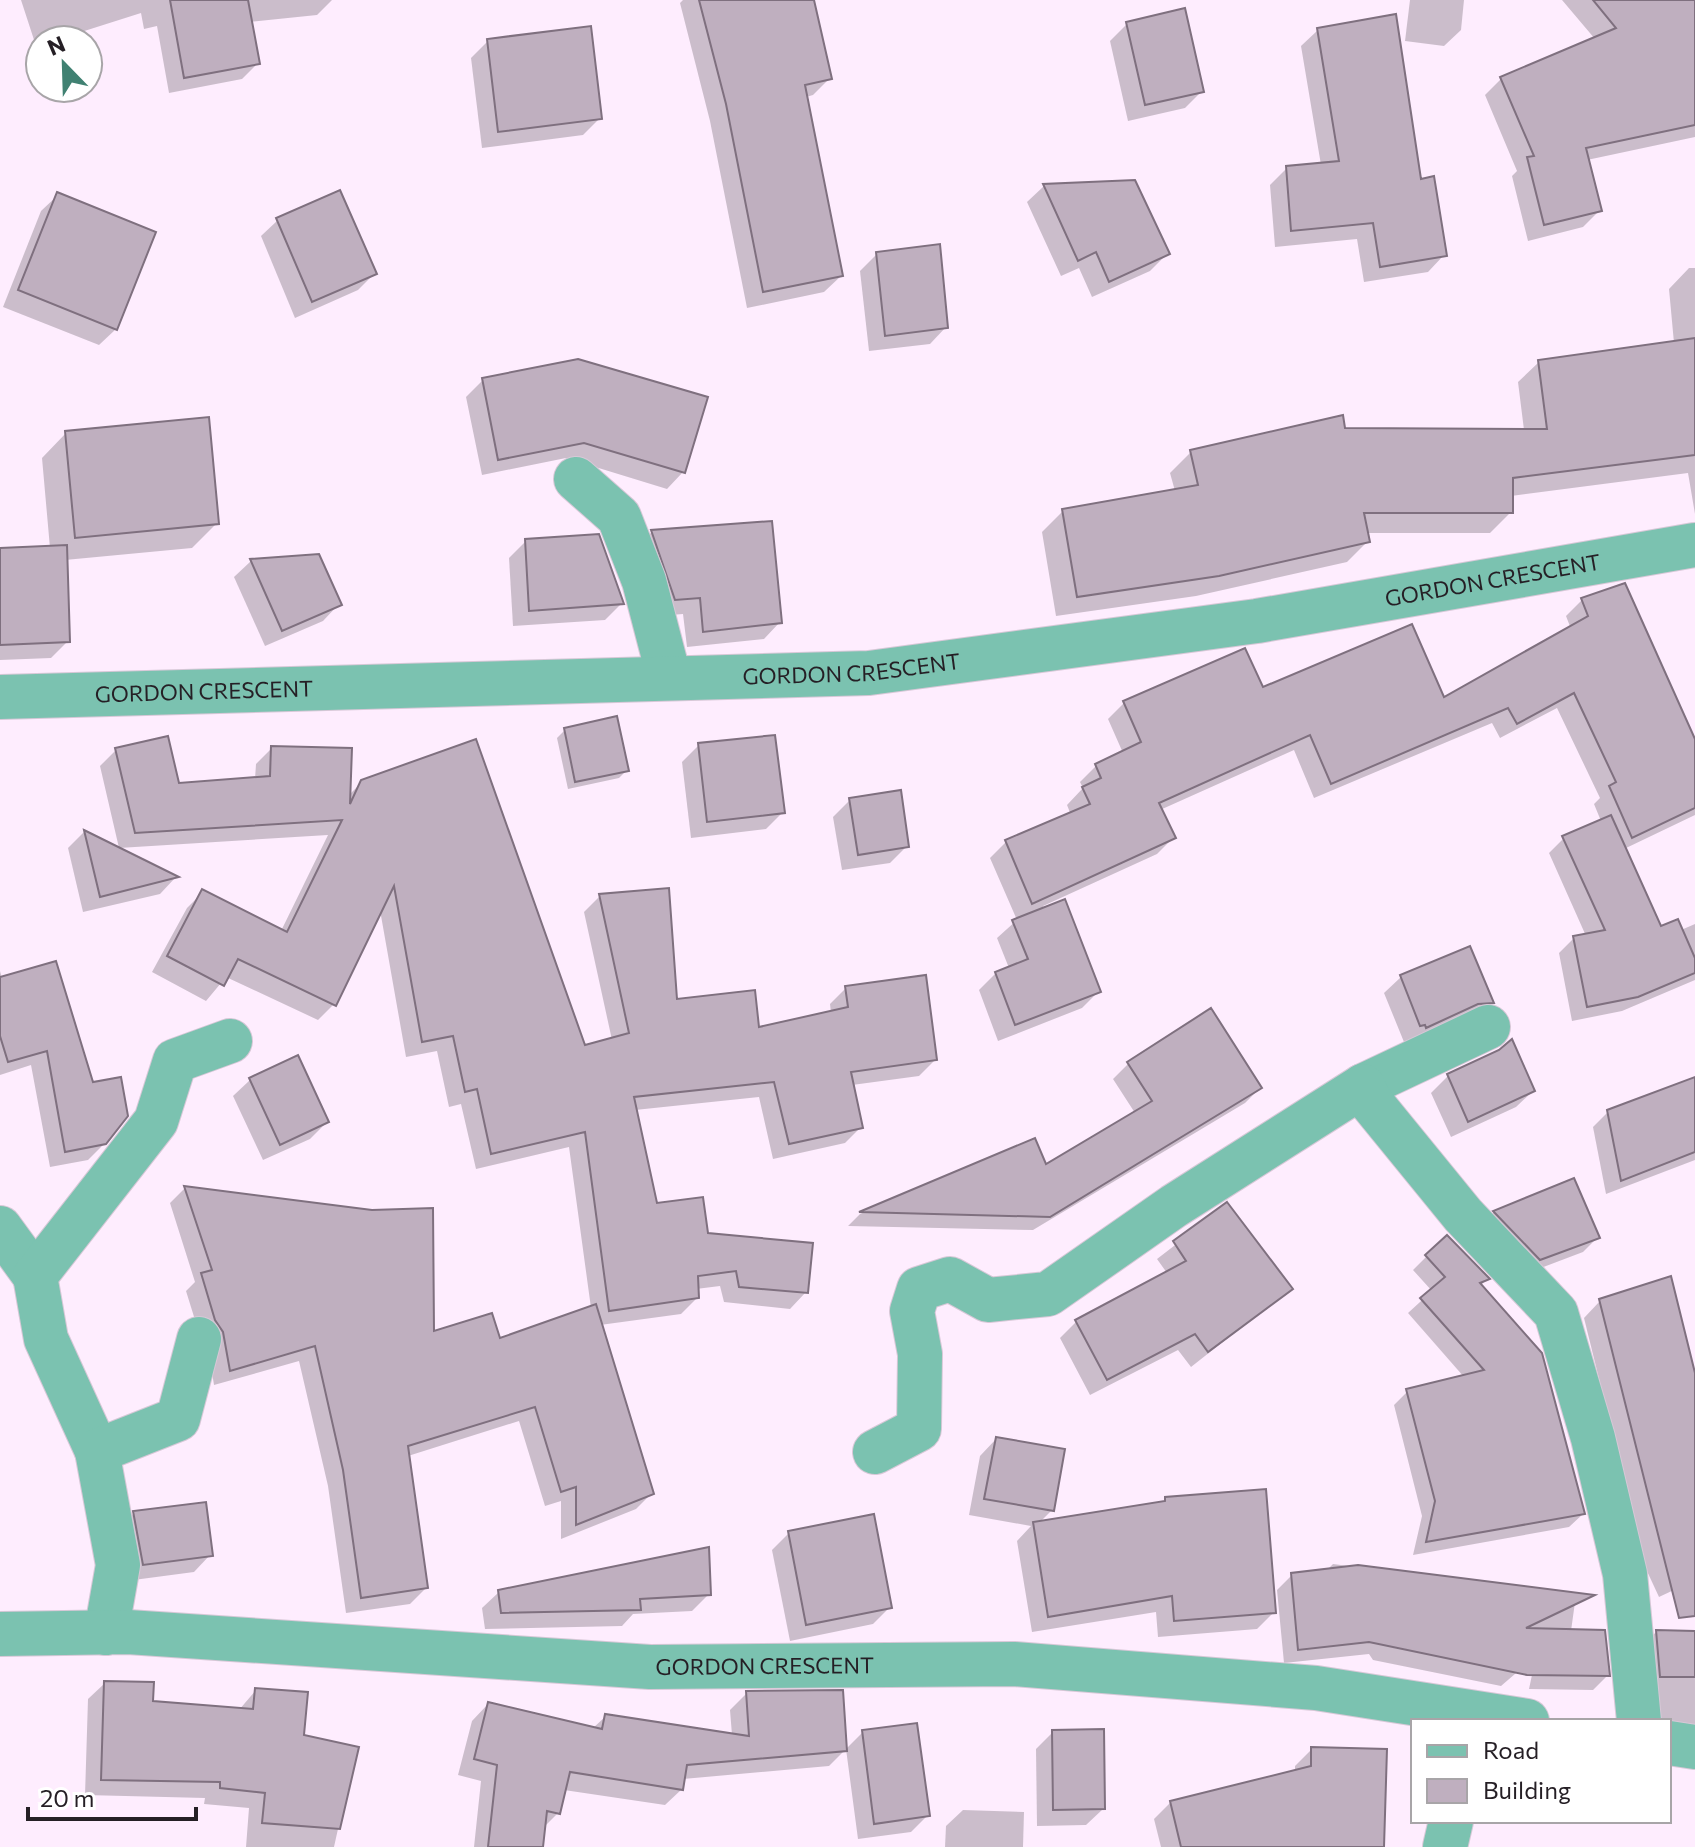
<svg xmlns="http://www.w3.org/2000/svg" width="1695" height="1847" viewBox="0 0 1695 1847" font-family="Commissioner,sans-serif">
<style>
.shadow{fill:#0003}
.building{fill:#bfafbf;stroke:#7f707f;stroke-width:2}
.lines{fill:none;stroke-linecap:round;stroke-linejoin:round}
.minor-casing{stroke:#d7c8d7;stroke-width:46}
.minor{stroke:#7bc2b0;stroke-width:44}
.labels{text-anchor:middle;stroke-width:6;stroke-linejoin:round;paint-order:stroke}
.street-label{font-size:22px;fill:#251f25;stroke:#fff}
</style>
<rect width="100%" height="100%" fill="#feedfe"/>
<g class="shadow">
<path d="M21 0H332L317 15 250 22 258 63 242 79 169 93 157 26 144 29 141 13 56 40H40V45L36 46Z"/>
<path d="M683 0H812L830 78 813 95 806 97 841 276 824 292 747 308 710 121 680 3Z"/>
<path d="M1410 0H1464L1461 30 1444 46 1405 41Z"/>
<path d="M1562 0H1695V137L1587 160 1600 210 1583 227 1528 241 1512 176 1517 171 1485 95 1502 78 1595 39Z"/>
<path d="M1127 24 1202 91 1185 108 1128 121 1110 41Z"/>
<path d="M1318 30 1420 181 1444 255 1428 272 1364 282 1357 239 1275 247 1270 185 1287 168 1321 165 1301 46Z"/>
<path d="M488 41 600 118 583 135 482 148 471 58Z"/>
<path d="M1134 182 1167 254 1150 271 1092 297 1079 268 1061 276 1027 202 1044 186Z"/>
<path d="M58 195 116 329 99 345 3 307 41 211Z"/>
<path d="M278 220 375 273 358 290 295 318 261 236Z"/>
<path d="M877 254 946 327 930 344 869 351 860 271Z"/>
<path d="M1689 268H1695V514L1688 473 1511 496V512L1490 533H1366L1368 541 1347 562 1196 596 1056 616 1042 532 1063 511 1175 491 1170 473 1191 452 1344 430H1524L1518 382 1539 362 1674 343 1669 289Z"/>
<path d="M483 380 683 472 667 489 566 458 482 475 466 397Z"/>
<path d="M66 433 217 523 192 548 65 560 68 641 51 658 0 660V550L50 548 42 458Z"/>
<path d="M652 532 780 622 764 639 687 647 683 614 658 616 635 548Z"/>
<path d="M526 541 622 603 605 620 513 626 509 558Z"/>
<path d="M318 556 339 604 323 621 265 646 234 577 251 561Z"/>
<path d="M1624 585 1695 741V815L1624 849 1660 929 1681 930 1695 924V980L1622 1011 1572 1021 1559 953 1574 938 1586 936 1549 853 1564 838 1601 821 1594 804 1600 798 1557 708 1500 738 1492 723 1314 798 1294 750 1160 810 1173 838 1157 854 1043 906 1099 991 1082 1008 998 1041 979 990 996 973 1009 968 997 938 1017 920 990 858 1006 842 1071 815 1067 805 1083 788 1080 782 1096 766 1123 753 1108 719 1124 703 1262 689 1443 700 1571 629 1566 616 1582 600Z"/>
<path d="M565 730 627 770 619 778 568 789 557 738Z"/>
<path d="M699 745 782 813 766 829 691 838 682 762Z"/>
<path d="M272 748 348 796 362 782 584 1048 612 1040 584 912 600 896 675 1001 757 1030 831 1013 830 1004 846 988 935 1060 919 1076 852 1085 861 1127 845 1143 773 1159 759 1097 635 1110 655 1205 806 1292 790 1309 724 1302 720 1286 696 1289 697 1298 681 1314 600 1325 652 1493 636 1509 561 1539V1501L545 1506 519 1421 408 1456 426 1588 410 1604 346 1613 328 1486 299 1361 214 1385 208 1348 200 1336 186 1291 195 1282 170 1203 185 1188 432 1333 499 1340 591 1308 569 1147 476 1169 461 1104 449 1107 437 1051 406 1057 380 910 334 1004 318 1020 226 977 206 1001 152 972 187 908 203 892 281 931 328 835 119 848 100 766 116 750 178 786 255 779 256 764Z"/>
<path d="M850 800 907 846 890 863 842 870 833 817Z"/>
<path d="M84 832 175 878 160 894 83 912 68 848Z"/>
<path d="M54 963 105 1143 88 1160 50 1167 31 1065 0 1075V971L2 979Z"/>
<path d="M1401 977 1492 1003 1476 1019 1409 1044 1408 1040 1404 1042 1384 993Z"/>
<path d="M1211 1011 1260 1088 1245 1103 1033 1230 848 1226 860 1214 1034 1140 1045 1167 1135 1113 1113 1079 1128 1064Z"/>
<path d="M1500 1051 1533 1091 1516 1107 1451 1137 1431 1093 1448 1076Z"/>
<path d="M1695 1079V1160L1606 1194 1593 1127 1608 1112Z"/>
<path d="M250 1080 327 1122 310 1139 263 1160 233 1096Z"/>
<path d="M1227 1205 1290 1289 1191 1367 1178 1350 1090 1395 1060 1338 1077 1321 1167 1273 1157 1259Z"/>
<path d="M1494 1212 1598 1237 1583 1252 1525 1274 1480 1227Z"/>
<path d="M1427 1256 1487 1279 1480 1286 1583 1514 1569 1527 1413 1555 1422 1516 1394 1405 1408 1391 1464 1377 1408 1313 1432 1291 1413 1270Z"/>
<path d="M1600 1301 1695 1381V1580L1659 1597 1646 1569 1584 1318Z"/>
<path d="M996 1439 1052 1510 1039 1523 1161 1504 1166 1499 1274 1612 1257 1629 1158 1637 1156 1612 1032 1632 1017 1541 1031 1526 969 1515 980 1456Z"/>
<path d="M134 1513 210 1555 194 1572 126 1581 118 1530Z"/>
<path d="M789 1533 890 1607 873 1624 790 1641 772 1550Z"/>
<path d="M1333 1564 1576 1595 1571 1631 1608 1675 1593 1690 1529 1689 1536 1656 1501 1686 1373 1660 1369 1654 1284 1663 1277 1590 1292 1575 1326 1571Z"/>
<path d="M499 1592 709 1594 692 1611 633 1614 622 1626 485 1629 482 1608Z"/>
<path d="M1656 1632 1695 1633V1731L1669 1730V1721H1647L1640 1649Z"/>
<path d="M105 1683 151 1703 239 1710 256 1690 302 1737 356 1748 334 1847H246L249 1808 204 1804 205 1798 85 1795 88 1699Z"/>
<path d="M747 1693 845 1750 863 1732 928 1815 911 1832 858 1839 846 1749 829 1766 683 1779 682 1789 665 1805 564 1790 558 1813 543 1828 541 1847H474L481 1781 458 1775 472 1721 488 1704 592 1729 606 1716 732 1735 730 1710Z"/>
<path d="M1053 1732 1103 1809 1086 1825 1037 1826 1036 1749Z"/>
<path d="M1312 1749 1382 1847H1161L1154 1819 1171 1802 1295 1772V1766Z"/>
<path d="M963 1810 1024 1812 1023 1847H945L946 1826Z"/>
</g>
<g class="building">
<path d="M170 0H248L260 64 184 78Z"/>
<path d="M699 0H814L832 79 805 85 843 276 763 292 726 104Z"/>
<path d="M1593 0H1695V125L1586 148 1602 211 1544 225 1527 157 1534 156 1500 77 1616 28Z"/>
<path d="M1185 8 1204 92 1145 105 1126 22Z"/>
<path d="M1396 14 1421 179 1434 176 1447 256 1380 267 1373 223 1291 231 1286 166 1339 161 1317 28Z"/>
<path d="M591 26 602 119 498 132 487 39Z"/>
<path d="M1135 180 1170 254 1109 282 1096 252 1078 261 1043 184Z"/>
<path d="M340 190 377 274 312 302 276 218Z"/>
<path d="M57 192 156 232 117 330 18 290Z"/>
<path d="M940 244 948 328 885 336 876 252Z"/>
<path d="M1695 338V455L1513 478V513H1364L1370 542 1219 576 1077 597 1062 509 1198 485 1190 450 1343 415 1345 428 1547 429 1538 360Z"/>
<path d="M578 359 708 397 685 473 584 443 498 460 482 378Z"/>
<path d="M209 417 219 524 75 538 65 431Z"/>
<path d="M772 521 782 623 703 632 700 598 675 600 651 530Z"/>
<path d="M599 534 624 604 529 611 525 539Z"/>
<path d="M67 545 70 642 0 645V548Z"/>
<path d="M319 554 342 605 282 631 250 559Z"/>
<path d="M1625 583 1695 739V808L1632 838 1609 786 1616 782 1574 693 1517 724 1508 708 1331 784 1310 735 1159 803 1176 838 1032 904 1005 840 1090 804 1082 787 1101 778 1095 764 1141 742 1123 701 1245 648 1263 687 1412 624 1444 697 1588 616 1581 598Z"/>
<path d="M617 716 629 771 575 782 564 728Z"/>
<path d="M775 735 785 813 707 822 698 743Z"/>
<path d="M168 736 179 783 270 776 271 746 352 748 350 804 361 780 476 739 585 1045 629 1033 599 894 669 888 677 999 755 990 759 1027 848 1007 845 986 926 975 937 1060 851 1072 863 1128 789 1144 774 1082 634 1097 657 1203 703 1197 708 1233 813 1243 808 1293 739 1287 736 1271 698 1276 699 1298 609 1311 585 1132 491 1154 477 1089 465 1092 453 1036 422 1042 394 886 336 1006 238 959 224 986 167 956 202 889 287 932 342 820 135 833 115 748Z"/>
<path d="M901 790 909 847 858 855 849 798Z"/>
<path d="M1611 815 1661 926 1678 919 1695 958V973L1638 997 1587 1007 1573 936 1605 930 1562 836Z"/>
<path d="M84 830 179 877 100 897Z"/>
<path d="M1065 899 1101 992 1015 1025 995 972 1028 959 1012 920Z"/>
<path d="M1470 946 1494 1003 1478 1004 1426 1028 1425 1025 1420 1026 1400 975Z"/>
<path d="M56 961 93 1082 121 1077 128 1116 106 1144 65 1152 47 1051 8 1062 0 1036V977Z"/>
<path d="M1211 1008 1262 1088 1050 1217 859 1212 1035 1138 1046 1164 1152 1101 1127 1062Z"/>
<path d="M1512 1039 1535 1091 1468 1122 1447 1074 1499 1050Z"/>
<path d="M298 1055 329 1122 280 1145 249 1078Z"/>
<path d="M1695 1077V1152L1621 1181 1607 1110Z"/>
<path d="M1574 1178 1600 1238 1540 1260 1493 1211Z"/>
<path d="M184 1186 372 1210 433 1208 434 1331 492 1313 500 1338 596 1304 654 1494 576 1525V1487L561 1492 535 1407 408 1446 428 1588 361 1598 343 1470 315 1346 230 1371 223 1332 215 1320 201 1273 212 1270Z"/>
<path d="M1227 1202 1293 1289 1208 1352 1195 1334 1107 1380 1075 1320 1186 1261 1173 1241Z"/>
<path d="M1447 1235 1490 1279 1480 1283 1542 1353 1585 1514 1426 1542 1435 1501 1406 1389 1484 1370 1420 1298 1445 1277 1425 1255Z"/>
<path d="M1671 1276 1695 1373V1616L1679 1618 1599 1299Z"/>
<path d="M996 1437 1065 1449 1054 1511 984 1499Z"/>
<path d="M1266 1489 1276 1613 1174 1621 1172 1596 1048 1617 1033 1522 1165 1501V1497Z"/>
<path d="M206 1502 213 1556 143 1565 133 1511Z"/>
<path d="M874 1514 892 1608 806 1625 788 1531Z"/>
<path d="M709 1547 711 1595 640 1599 641 1610 501 1613 498 1590Z"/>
<path d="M1358 1565 1595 1595 1526 1628 1605 1630 1610 1676 1527 1675 1369 1642 1298 1650 1291 1573Z"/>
<path d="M1656 1630 1695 1631V1677H1660Z"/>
<path d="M104 1681 154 1682 153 1701 253 1709 255 1688 308 1692 304 1735 359 1747 340 1829 262 1823 265 1793 220 1788V1782L101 1780Z"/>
<path d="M843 1690 847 1751 687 1765 683 1790 570 1772 560 1814 547 1811 543 1847H488L497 1765 474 1759 488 1702 602 1729 605 1714 749 1736 746 1691Z"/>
<path d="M917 1723 930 1816 874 1824 862 1730Z"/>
<path d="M1104 1729 1105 1809 1053 1810 1052 1730Z"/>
<path d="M1311 1747 1387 1749 1384 1847H1181L1170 1801 1311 1766Z"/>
</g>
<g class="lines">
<g class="minor-casing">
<g id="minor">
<path d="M576 479 619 517 644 581 669 677"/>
<path id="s1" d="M0 697 869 673 1257 621 1695 545"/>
<path d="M1363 1086 1488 1027"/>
<path d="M0 1228 35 1276"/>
<path d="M97 1451 46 1339 35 1276 156 1121 175 1061 230 1041"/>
<path d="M875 1452 919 1429 920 1354 912 1311 919 1289 950 1279 988 1300 1048 1294 1174 1206 1363 1086 1370 1101 1463 1215 1556 1313 1593 1438 1625 1574 1639 1721"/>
<path d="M106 1633 118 1565 97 1451 178 1419 199 1339"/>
<path id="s2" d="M0 1634 128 1632 650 1667 1014 1664 1316 1688 1527 1721"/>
<path d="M1669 1743 1695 1747"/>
<path d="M1445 1847 1451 1821"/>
</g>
</g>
<use href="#minor" class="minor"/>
</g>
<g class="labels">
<g class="street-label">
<text dy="8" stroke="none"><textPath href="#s1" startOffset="1500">GORDON CRESCENT</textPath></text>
<text dy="8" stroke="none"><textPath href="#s1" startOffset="852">GORDON CRESCENT</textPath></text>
<text dy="8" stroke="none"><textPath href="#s1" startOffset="204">GORDON CRESCENT</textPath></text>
<text dy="8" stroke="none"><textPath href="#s2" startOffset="766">GORDON CRESCENT</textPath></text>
</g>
</g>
<rect x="1411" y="1719" width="260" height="104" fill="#ffffff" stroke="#a8a5a8" stroke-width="2"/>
<rect x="1427" y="1745" width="40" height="12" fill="#7bc2b0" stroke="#a8a5a8" stroke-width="2"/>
<text x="1483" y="1759" font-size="24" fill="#251f25">Road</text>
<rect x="1427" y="1779" width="40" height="24" fill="#bfafbf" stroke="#a8a5a8" stroke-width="2"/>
<text x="1483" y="1799" font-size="24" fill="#251f25">Building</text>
<g transform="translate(64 64) rotate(337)"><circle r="38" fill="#ffffff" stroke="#a8a5a8" stroke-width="2"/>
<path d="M0-6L14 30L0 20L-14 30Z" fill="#408172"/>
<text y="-12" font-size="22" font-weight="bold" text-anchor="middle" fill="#251f25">N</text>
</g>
<path d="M28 1807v12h168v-12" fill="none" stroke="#251f25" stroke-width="4"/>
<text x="40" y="1807" font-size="24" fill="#251f25" stroke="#ffffff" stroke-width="6" paint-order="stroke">20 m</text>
</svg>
